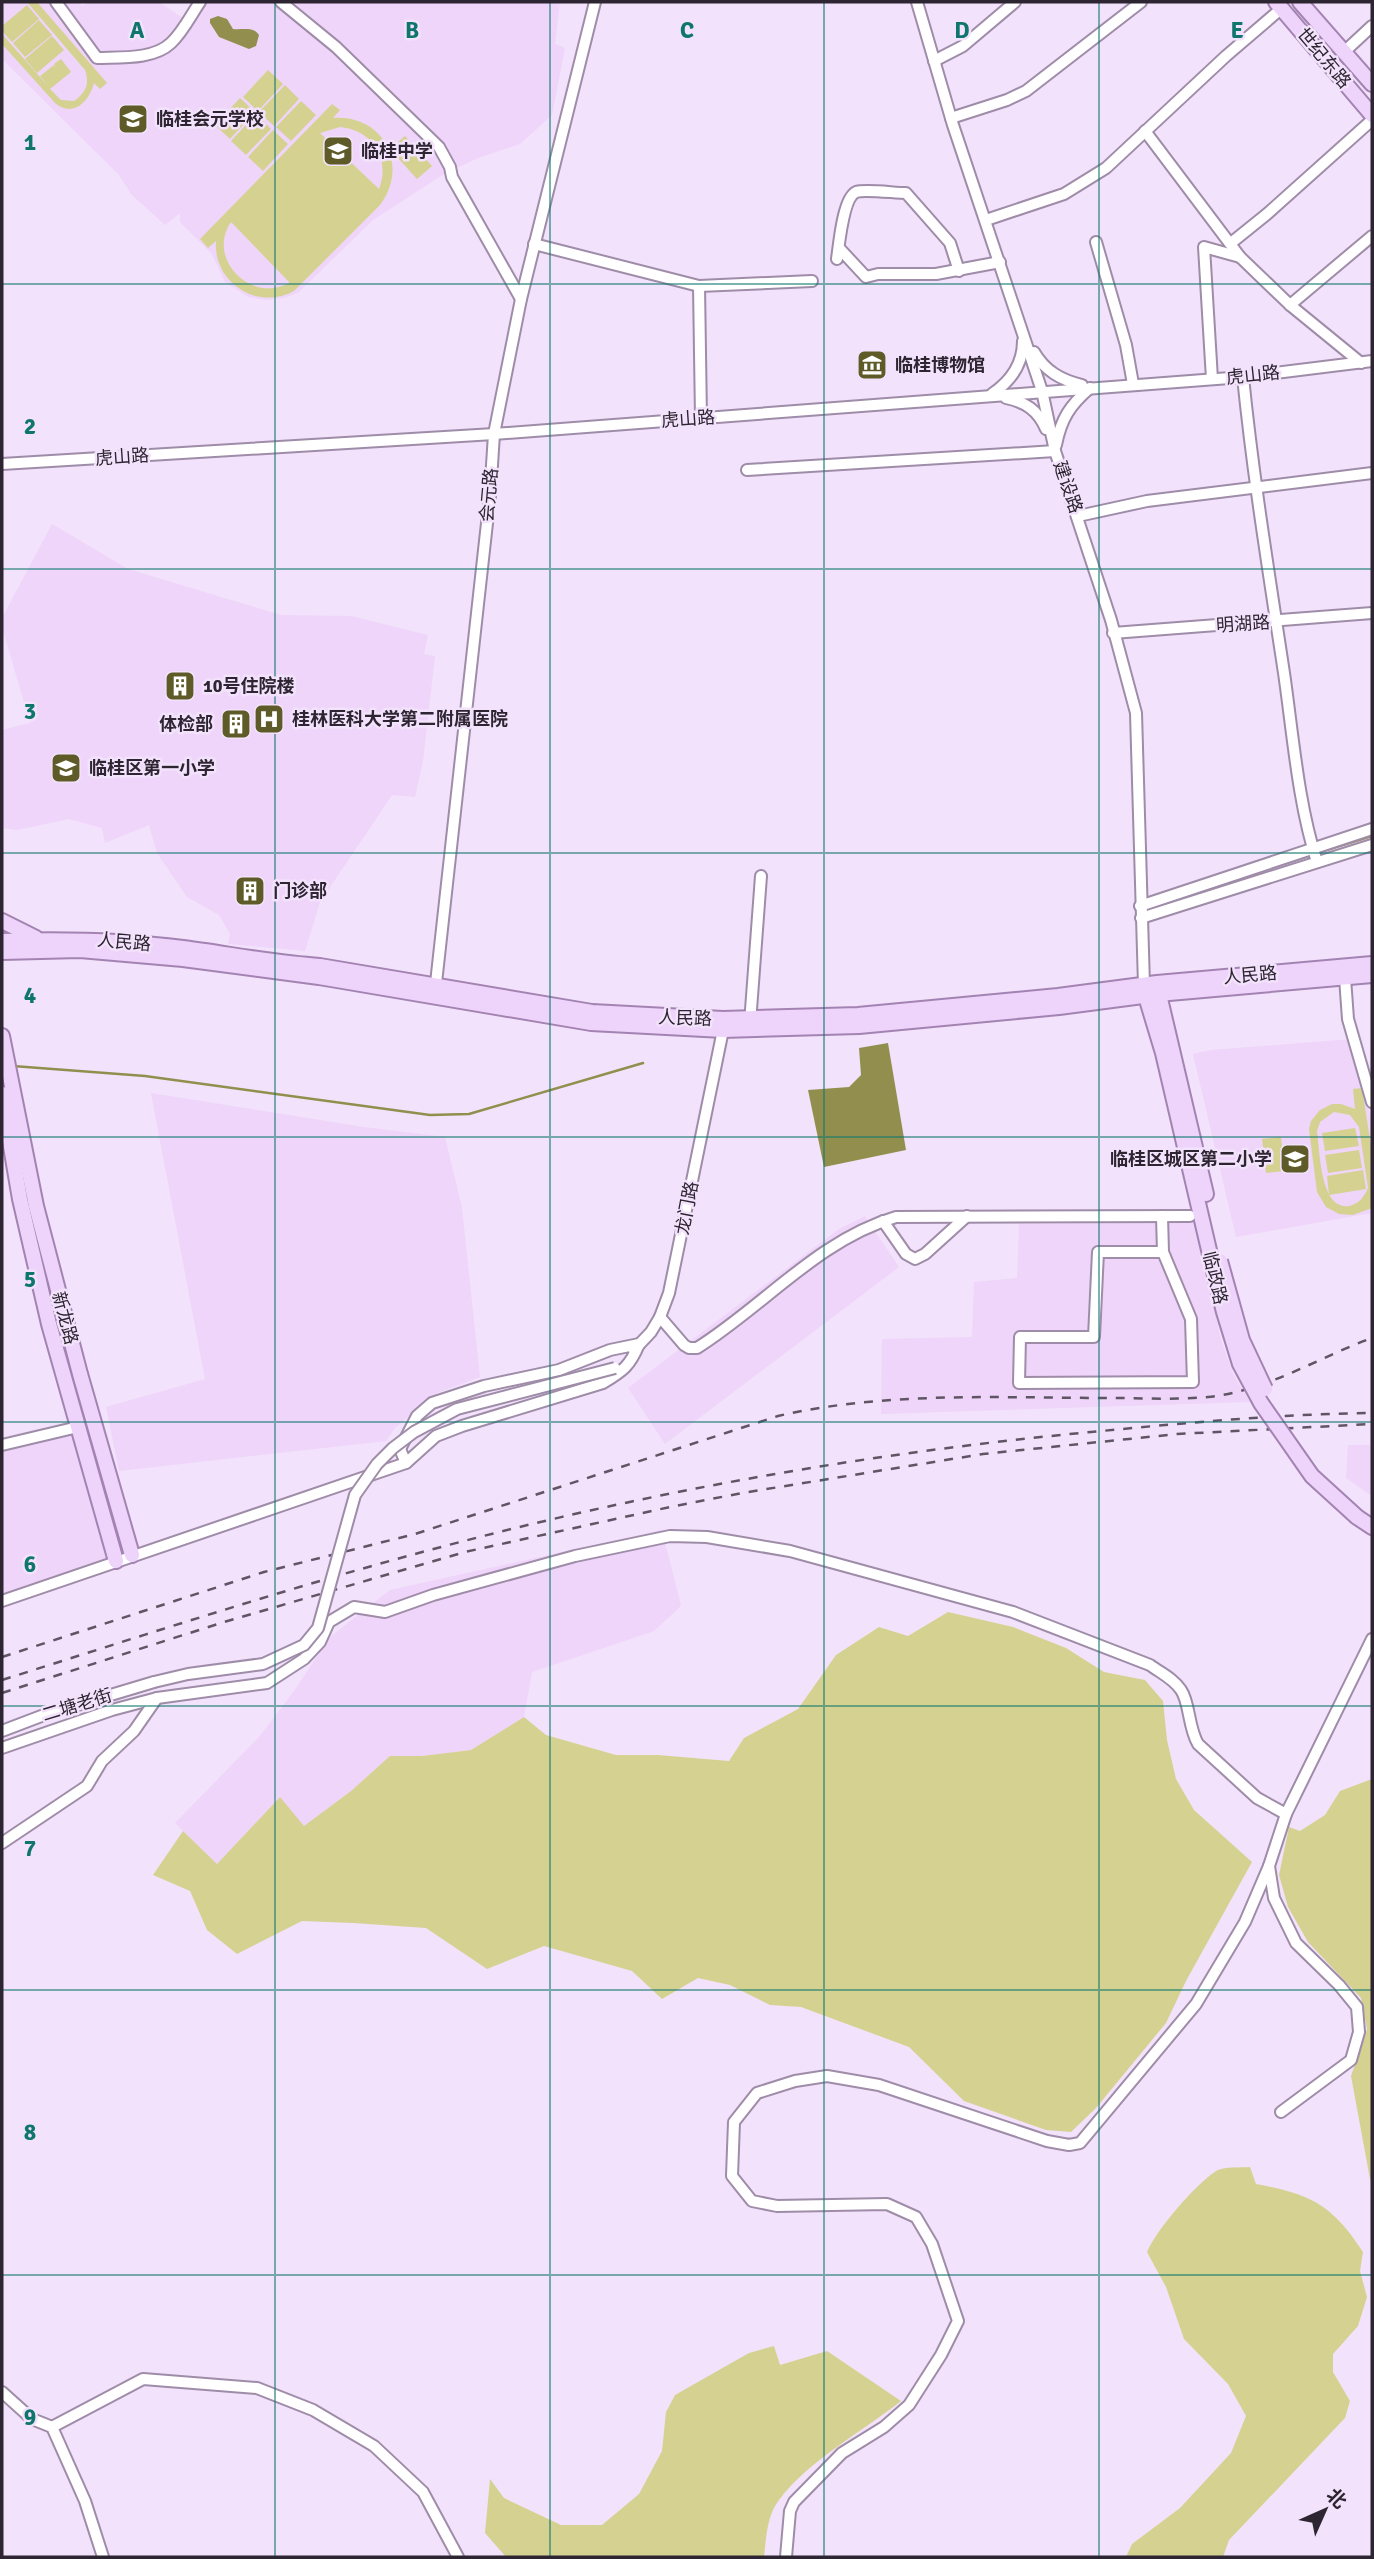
<svg xmlns="http://www.w3.org/2000/svg" width="1374" height="2559" viewBox="0 0 1374 2559" font-family="Signika,'Noto Sans SC',sans-serif">
<style>
.built{fill:#eed5f9}
.green{fill:#d5d291;fill-rule:evenodd}
.water{fill:#928f4e}
.lines{fill:none;stroke-linecap:round;stroke-linejoin:round}
.stream{stroke:#928f4e;stroke-width:2.5}
.minor-casing{stroke:#9f8ca8;stroke-width:14}
.major-casing{stroke:#a383b2;stroke-width:18}
.minor{stroke:#fff;stroke-width:10}
.major{stroke:#eed3fa;stroke-width:14}
.rail{stroke:#5f5564;stroke-width:2.5;stroke-dasharray:9 9;stroke-linecap:butt}
.minor-bridge-casing{stroke:#9f8ca8;stroke-width:14;stroke-linecap:butt}
.major-bridge-casing{stroke:#a383b2;stroke-width:18;stroke-linecap:butt}
.minor-bridge{stroke:#fff;stroke-width:10}
.major-bridge{stroke:#eed3fa;stroke-width:14}
.grid{fill:none;stroke:#0f766e;stroke-width:2;stroke-opacity:0.55}
.labels{text-anchor:middle;stroke-width:5;stroke-linejoin:round;paint-order:stroke}
.street-label{font-size:18px;fill:#2d2531;stroke:#f3e2fb}
.poi-label{font-size:18px;font-weight:bold;fill:#2d2531;stroke:#f3e2fb;text-anchor:start}
.grid-label{font-size:23px;text-anchor:middle;font-weight:bold;fill:#0f766e;stroke:#f3e2fb;stroke-width:5;stroke-linejoin:round;paint-order:stroke}
</style>
<rect width="100%" height="100%" fill="#f3e2fb"/>
<g class="built">
<path d="M2 2H79L82 6 91 2H159L183 18 196 2H560L555 44 565 48 552 115 520 144 478 158 444 174 373 220 298 293 284 298 266 300 248 297 225 282 212 254 180 222V213L165 225 131 194 119 175 2 59Z"/>
<path d="M52 524 128 569 281 615 351 616 428 635 424 654 435 656 423 761 415 797 392 795 320 902 305 951 228 944 230 934 219 915 187 897 157 853 149 825 105 843 102 828 69 819 17 830 2 828V730L30 723 2 627V618Z"/>
<path d="M1352 1039 1372 1123V1213L1236 1237 1193 1054 1211 1050Z"/>
<path d="M151 1093 364 1127 445 1137 462 1208 480 1377 437 1393 395 1428 386 1441 119 1471 106 1407 205 1379Z"/>
<path d="M865 1216 899 1267 665 1444 628 1388 839 1229Z"/>
<path d="M1198 1223 1220 1336 1233 1374 1250 1402 881 1414 882 1339 972 1337 974 1282 1017 1278 1019 1224Z"/>
<path d="M76 1433 115 1564 2 1603V1450Z"/>
<path d="M1348 1445H1372V1496L1346 1478Z"/>
<path d="M662 1530 681 1606 654 1631 532 1672 524 1717 471 1750 422 1756H390L351 1791 303 1827 280 1797 217 1864 175 1823 260 1736 294 1691 330 1637 390 1590Z"/>
</g>
<g class="green">
<path d="M27 2H37L107 83 100 89 94 83C89 102 73 118 55 103L2 44V34L49 87 40 76 54 65 56 68 54 64 61 59 71 72 50 89 61 100 74 101C86 93 90 83 85 70Z"/>
<path d="M27 5 39 19 12 42 2 31V26Z"/>
<path d="M39 20 52 35 25 57 13 43Z"/>
<path d="M52 36 64 50 37 73 25 59Z"/>
<path d="M268 70 283 84 258 111 243 97Z"/>
<path d="M285 85 299 99 274 126 259 112Z"/>
<path d="M240 98 255 112 230 139 215 125Z"/>
<path d="M301 101 316 115 291 141 276 127Z"/>
<path d="M332 104 340 110 333 118C383 114 410 165 380 205L294 291C258 311 213 283 216 241L208 248 200 239ZM340 127C372 130 391 158 379 189L320 133ZM231 222 289 282V283C251 304 206 259 231 222Z"/>
<path d="M256 114 271 129 246 155 231 141Z"/>
<path d="M273 130 288 144 263 171 248 157Z"/>
<path d="M405 136 432 166 417 179 390 149Z"/>
<path d="M1362 1088 1372 1152V1208L1353 1215 1339 1214 1326 1207 1317 1192 1309 1129 1311 1121 1320 1110 1332 1104H1341L1355 1109 1353 1089ZM1334 1112 1350 1115 1359 1127 1368 1188C1364 1197 1359 1204 1349 1206 1320 1210 1320 1151 1317 1131L1320 1122Z"/>
<path d="M1355 1128 1359 1146 1325 1151 1322 1133Z"/>
<path d="M1281 1137 1285 1171 1266 1173 1262 1139Z"/>
<path d="M1359 1150 1362 1168 1328 1173 1325 1155Z"/>
<path d="M1363 1170 1366 1189 1329 1195 1327 1176Z"/>
<path d="M948 1612 1013 1627 1066 1648 1104 1672 1145 1680 1163 1701 1167 1740 1176 1779 1194 1810 1252 1862 1186 1981 1166 2023 1096 2108 1071 2132 1046 2130 964 2101 909 2047 801 2007 770 2005 730 1985 698 1978 662 1999 632 1971 544 1946 487 1969 426 1928 353 1923 302 1921 237 1954 207 1930 190 1891 153 1875 183 1831 217 1864 280 1797 304 1826 351 1791 390 1756H422L471 1750 524 1717 546 1735 616 1755H658L729 1761 744 1738 798 1709 836 1655 879 1627 908 1636Z"/>
<path d="M1372 1779V2181L1370 2179 1351 2076 1367 2029 1361 1998 1308 1942 1288 1907 1279 1875 1289 1827 1300 1831 1325 1815 1340 1791Z"/>
<path d="M1250 2167 1256 2184C1310 2194 1332 2204 1363 2252L1360 2271 1367 2297 1358 2326 1333 2354V2372L1350 2401 1345 2418 1229 2540 1223 2557H1126L1132 2544 1180 2508 1231 2453 1246 2416 1228 2384 1184 2339 1166 2287 1147 2252C1157 2229 1195 2185 1216 2171 1224 2166 1240 2168 1250 2167Z"/>
<path d="M774 2346 780 2365 827 2351 901 2401C863 2431 808 2461 779 2500 767 2515 766 2539 764 2557H506L485 2533 490 2479 504 2498 561 2525H602L639 2494 662 2451 666 2412 675 2395 749 2353Z"/>
</g>
<g class="water">
<path d="M218 16 227 19 233 29C243 30 253 26 259 35L256 46 249 49 219 37 210 23V19Z"/>
<path d="M888 1043 906 1150 824 1167 808 1090 849 1087 861 1075 859 1048Z"/>
</g>
<g class="lines">
<g class="stream">
<path d="M1320 852 1372 836"/>
<path d="M1285 863 1312 855"/>
<path d="M13 1066 145 1076 430 1115 469 1114 643 1063"/>
</g>
<g class="minor-casing">
<g id="minor">
<path d="M56 2 97 58C120 57 153 60 171 43 183 32 191 15 200 2"/>
<path d="M281 2 336 47 439 147 450 167 452 177 521 299"/>
<path d="M917 2 953 125 1042 391 1055 451 1111 620 1136 713 1144 985"/>
<path d="M1344 52 1372 26"/>
<path d="M934 61 963 46 1015 2"/>
<path d="M951 118 1007 100 1026 91 1141 2"/>
<path d="M1145 131 1240 257 1290 305 1361 363"/>
<path d="M986 220 1064 194 1106 168 1226 56 1282 8"/>
<path d="M1096 242 1126 345 1133 384"/>
<path d="M1231 243 1267 214 1372 120"/>
<path d="M534 244 699 286 812 281"/>
<path d="M839 248 866 277 878 274H936L1000 262"/>
<path d="M837 259C839 245 843 198 856 192 864 189 895 193 906 193L950 243 959 271"/>
<path d="M699 286 701 418"/>
<path d="M1290 305 1372 236"/>
<path d="M1034 352C1045 371 1061 380 1082 385"/>
<path d="M1243 377C1253 476 1269 574 1284 673 1293 735 1298 803 1317 862"/>
<path d="M1212 379 1204 247 1240 257"/>
<path d="M992 394C1011 381 1023 364 1023 341"/>
<path d="M1006 398C1025 402 1038 410 1046 429"/>
<path d="M1056 445C1061 419 1070 405 1090 388"/>
<path d="M2 464 494 434 1243 377 1372 361"/>
<path d="M747 470 1055 451"/>
<path d="M1078 516 1147 501 1372 473"/>
<path d="M1113 633 1372 613"/>
<path d="M1140 906 1372 829"/>
<path d="M1141 918 1372 845"/>
<path d="M1345 978 1348 1019 1372 1102"/>
<path d="M435 992 490 496 494 434 521 299 595 2"/>
<path d="M750 1023 761 876"/>
<path d="M1162 1216 1163 1252 1191 1319 1193 1382 1019 1383 1020 1337H1094L1098 1252H1163"/>
<path d="M883 1221 906 1254 915 1259 925 1254 967 1216"/>
<path d="M660 1317 684 1345 689 1348H697C764 1306 818 1240 896 1217L1190 1216"/>
<path d="M639 1344C630 1366 623 1371 603 1383L462 1426 436 1436 406 1463 400 1449 417 1416 432 1403 484 1386 559 1370 610 1350Z"/>
<path d="M634 1350 651 1332 660 1317 669 1293 723 1030"/>
<path d="M2 1445 78 1427"/>
<path d="M2 1601 406 1463"/>
<path d="M2 1731 44 1715 154 1682"/>
<path d="M2 1748 112 1710 157 1698 267 1683 304 1659 320 1642 329 1622 354 1607 385 1612 433 1595 575 1556 670 1536 707 1537 790 1551 1013 1612 1150 1665C1161 1673 1174 1679 1181 1690 1190 1703 1188 1727 1198 1744L1257 1798 1286 1814"/>
<path d="M2 1843 87 1786 102 1761 134 1731 157 1698"/>
<path d="M1281 2112 1351 2060 1359 2032 1357 2007 1339 1985 1296 1943 1274 1898 1269 1866 1286 1814 1372 1639"/>
<path d="M2 2392 32 2419 52 2427 85 2501 103 2557"/>
<path d="M52 2427 143 2379 257 2388 313 2410 374 2446 423 2492 458 2557"/>
<path d="M786 2557 790 2511 794 2502 842 2453 884 2427 909 2405 941 2355 958 2321 932 2244 916 2217 887 2204 777 2206 752 2201 732 2176 734 2122 757 2093 795 2081 827 2076 879 2085 1047 2141 1069 2145 1080 2143 1196 2004 1245 1922 1269 1866"/>
</g>
</g>
<g class="major-casing">
<g id="major">
<path d="M1276 2 1372 115"/>
<path d="M1300 2 1372 84"/>
<path d="M2 921 36 938"/>
<path d="M2 941C63 939 122 940 183 948 229 954 274 963 320 966L592 1012 723 1019 858 1015 1058 996 1157 983 1372 964"/>
<path d="M2 952 80 950 183 959 319 977 591 1023 723 1030 859 1026 1059 1007 1158 994 1372 975"/>
<path d="M1157 986 1206 1194"/>
<path d="M1144 990 1163 1053 1212 1263"/>
<path d="M2 1036 36 1206 80 1374 132 1555"/>
<path d="M2 1094 20 1199 49 1324 116 1561"/>
<path d="M1357 1517 1372 1527"/>
</g>
</g>
<use href="#minor" class="minor"/>
<use href="#major" class="major"/>
<g class="rail">
<path d="M2 1657 264 1572 415 1534 778 1416C887 1391 1000 1398 1112 1398 1143 1398 1176 1400 1208 1397 1267 1391 1317 1358 1372 1338"/>
<path d="M2 1680C154 1632 306 1582 460 1542 667 1488 879 1452 1091 1432 1184 1423 1279 1414 1372 1413"/>
<path d="M2 1693 224 1622 465 1552 670 1507 742 1493 983 1454 1177 1434 1372 1424"/>
</g>
<g class="minor-bridge-casing">
<path id="minor-bridge" d="M154 1682 188 1674 263 1664 304 1645 318 1628 355 1495 377 1464 393 1448 414 1432 457 1409 615 1368"/>
</g>
<g class="major-bridge-casing">
<g id="major-bridge">
<path d="M1220 1261 1242 1340 1265 1389"/>
<path d="M1212 1263 1224 1312 1240 1364 1261 1403 1312 1476 1357 1517"/>
</g>
</g>
<use href="#minor-bridge" class="minor-bridge"/>
<use href="#major-bridge" class="major-bridge"/>
</g>
<path class="grid" d="M275 2V2557M550 2V2557M824 2V2557M1099 2V2557M2 284H1372M2 569H1372M2 853H1372M2 1137H1372M2 1422H1372M2 1706H1372M2 1990H1372M2 2275H1372"/>
<defs>
<g id="school-square" transform="scale(1.575)"><rect x="-9" y="-9" width="18" height="18" rx="4" fill="#5e5b28" stroke="#f3e2fb"/><path d="M0-5L7-2L0 1L-7-2ZM-4 1L0 2.5L4 1V4Q0 6-4 4Z" fill="#fff"/></g>
<g id="museum-square" transform="scale(1.575)"><rect x="-9" y="-9" width="18" height="18" rx="4" fill="#5e5b28" stroke="#f3e2fb"/><path d="M0-6L6-3V-2H-6V-3ZM-5-1h2V3h-2ZM-1-1h2V3h-2ZM3-1h2V3H3ZM-6 4H6V6H-6Z" fill="#fff"/></g>
<g id="building-square" transform="scale(1.575)"><rect x="-9" y="-9" width="18" height="18" rx="4" fill="#5e5b28" stroke="#f3e2fb"/><path d="M-4-6H4V6H1V3H-1V6H-4ZM-2.5-4.3h1.7v1.8h-1.7ZM.8-4.3h1.7v1.8H.8ZM-2.5-1h1.7V.8h-1.7ZM.8-1h1.7V.8H.8Z" fill="#fff"/></g>
<g id="hospital-square" transform="scale(1.575)"><rect x="-9" y="-9" width="18" height="18" rx="4" fill="#5e5b28" stroke="#f3e2fb"/><path d="M-5-5h3v3.5h4V-5h3V5h-3V1.5h-4V5h-3Z" fill="#fff"/></g>
</defs>
<g fill-rule="evenodd">
<use href="#school-square" x="133" y="119"/>
<use href="#school-square" x="338" y="151"/>
<use href="#museum-square" x="872" y="365"/>
<use href="#building-square" x="180" y="686"/>
<use href="#hospital-square" x="269" y="719"/>
<use href="#building-square" x="236" y="724"/>
<use href="#school-square" x="66" y="768"/>
<use href="#building-square" x="250" y="891"/>
<use href="#school-square" x="1295" y="1159"/>
</g>
<g class="labels">
<g class="street-label">
<text transform="translate(1324 58) rotate(50)" y="6">世纪东路</text>
<text transform="translate(1253 375) rotate(-6)" y="6">虎山路</text>
<text transform="translate(688 419) rotate(-4)" y="6">虎山路</text>
<text transform="translate(122 457) rotate(-4)" y="6">虎山路</text>
<text transform="translate(1068 487) rotate(71)" y="6">建设路</text>
<text transform="translate(489 495) rotate(-85)" y="6">会元路</text>
<text transform="translate(1243 624) rotate(-4)" y="6">明湖路</text>
<text transform="translate(124 942) rotate(5)" y="6">人民路</text>
<text transform="translate(1250 975) rotate(-5)" y="6">人民路</text>
<text transform="translate(685 1018) rotate(2)" y="6">人民路</text>
<text transform="translate(687 1208) rotate(-79)" y="6">龙门路</text>
<text transform="translate(1215 1278) rotate(77)" y="6">临政路</text>
<text transform="translate(65 1318) rotate(75)" y="6">新龙路</text>
<text transform="translate(77 1705) rotate(-17)" y="6">二塘老街</text>
</g>
<g class="poi-label">
<text x="156" y="125">临桂会元学校</text>
<text x="361" y="157">临桂中学</text>
<text x="895" y="371">临桂博物馆</text>
<text x="203" y="692">10号住院楼</text>
<text x="292" y="725">桂林医科大学第二附属医院</text>
<text x="213" y="730" text-anchor="end">体检部</text>
<text x="89" y="774">临桂区第一小学</text>
<text x="273" y="897">门诊部</text>
<text x="1272" y="1165" text-anchor="end">临桂区城区第二小学</text>
</g>
</g>
<g class="grid-label">
<text x="137" y="38">A</text>
<text x="412" y="38">B</text>
<text x="687" y="38">C</text>
<text x="962" y="38">D</text>
<text x="1237" y="38">E</text>
<text x="30" y="150">1</text>
<text x="30" y="434">2</text>
<text x="30" y="719">3</text>
<text x="30" y="1003">4</text>
<text x="30" y="1287">5</text>
<text x="30" y="1572">6</text>
<text x="30" y="1856">7</text>
<text x="30" y="2140">8</text>
<text x="30" y="2425">9</text>
</g>
<rect width="1374" height="2559" fill="none" stroke="#2d2531" stroke-width="7"/>
<g transform="translate(1325 2510) rotate(45)" stroke="#f3e2fb" stroke-width="5" paint-order="stroke">
<path d="M0-5L12 26L0 18L-12 26Z" fill="#2d2531"/>
<text y="-10" font-size="19" font-weight="bold" text-anchor="middle" fill="#2d2531">北</text>
</g>
</svg>
